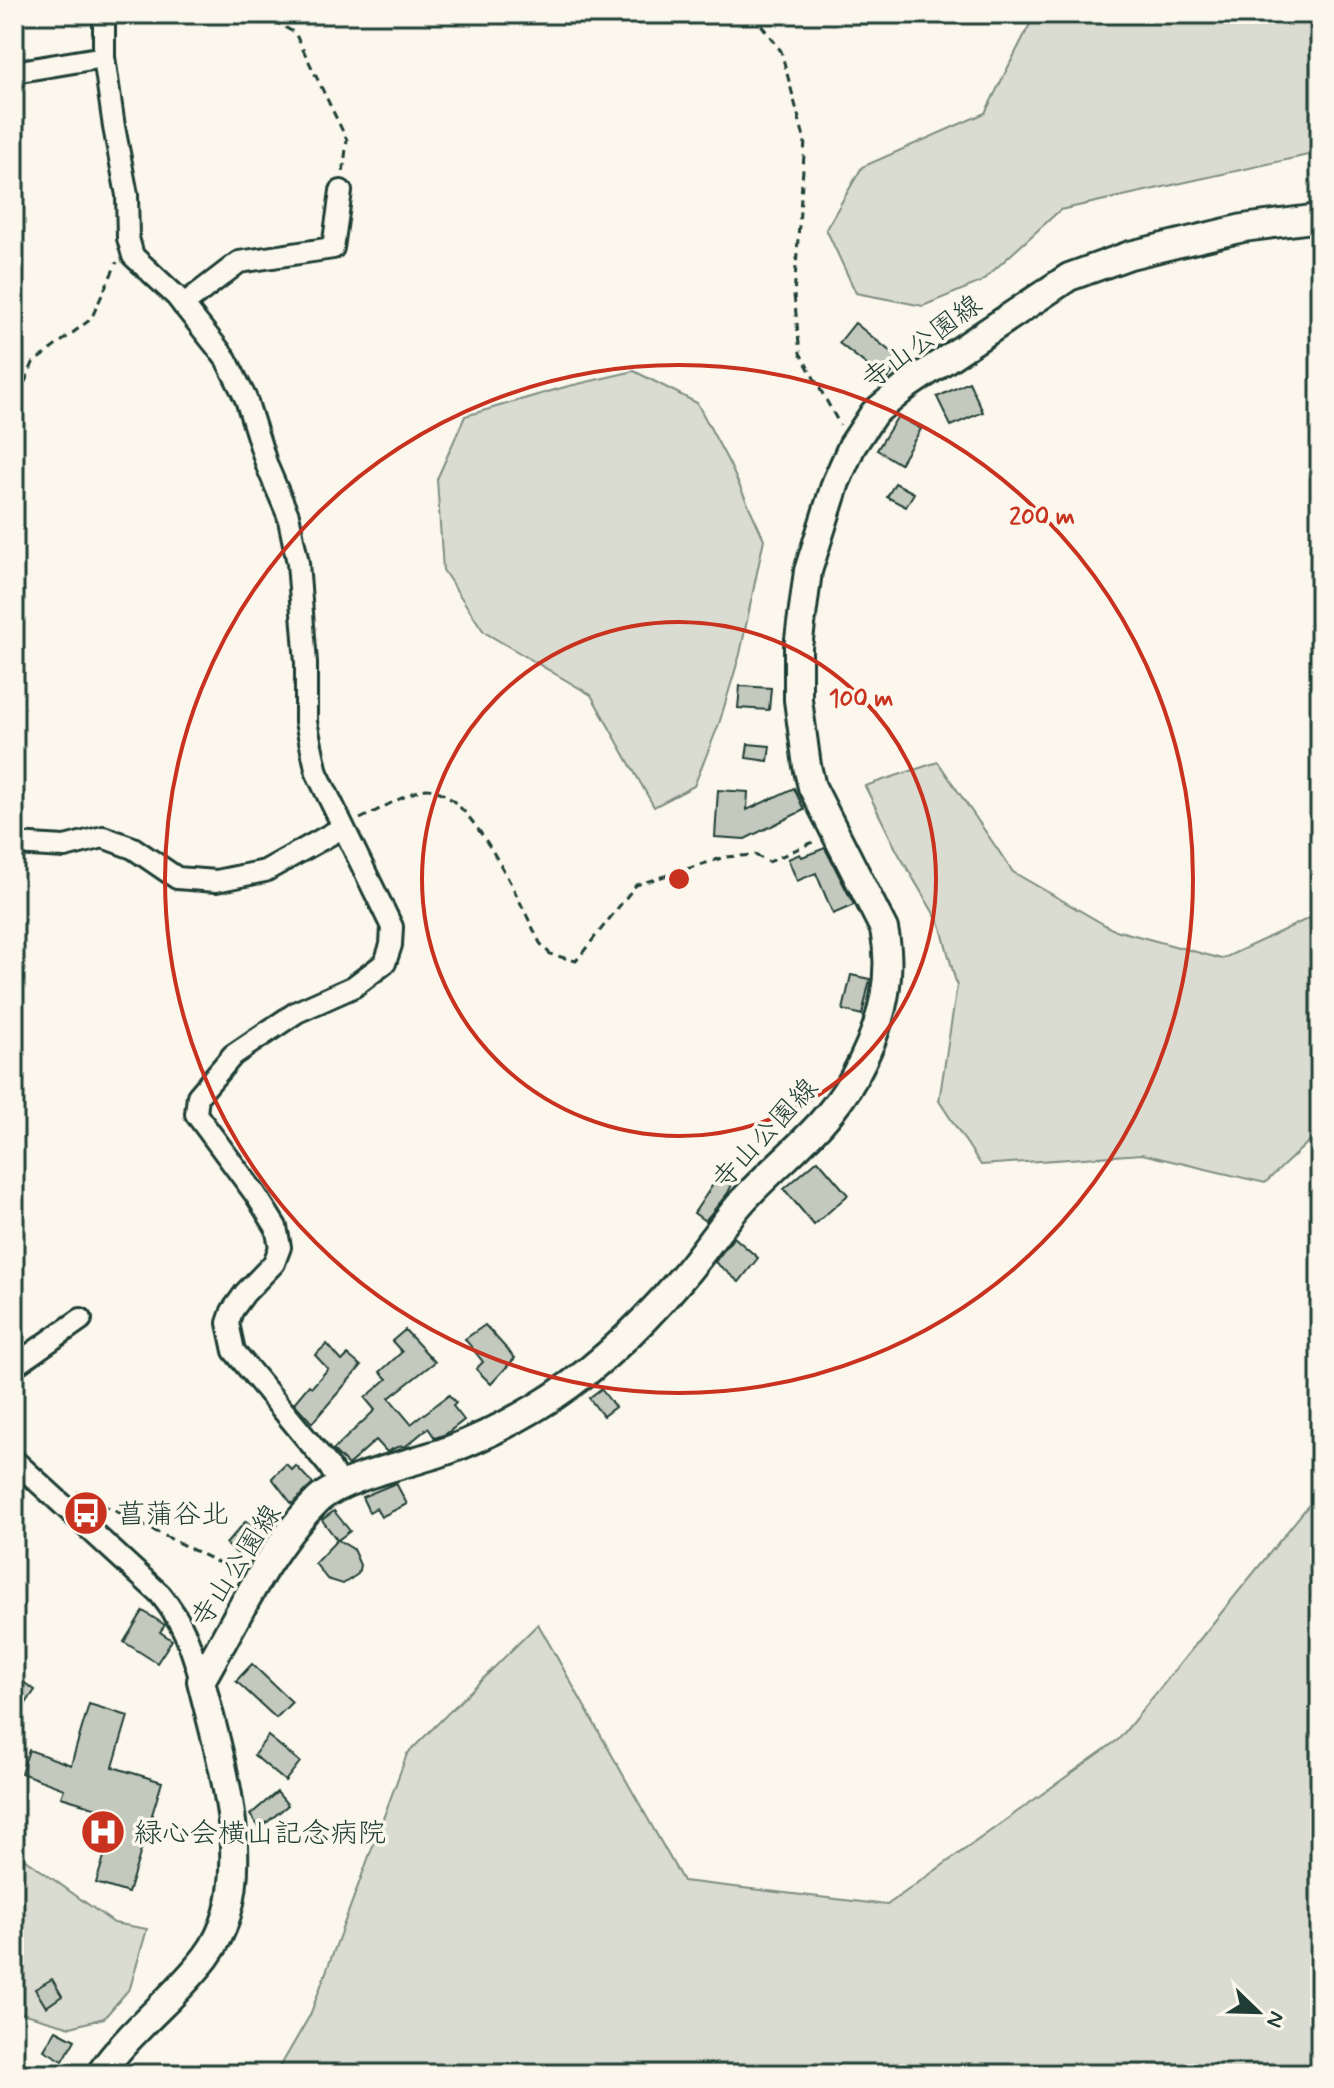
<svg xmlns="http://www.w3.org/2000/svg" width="1334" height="2088" viewBox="0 0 1334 2088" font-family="Mynerve,'Klee One',sans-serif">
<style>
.green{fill:#dbdcd1;stroke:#7d8c82;stroke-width:2}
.building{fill:#c4c9be;stroke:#1f3d34;stroke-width:2}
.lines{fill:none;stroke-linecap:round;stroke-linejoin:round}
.minor-casing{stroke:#1f3d34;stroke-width:26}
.major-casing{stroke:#1f3d34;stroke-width:32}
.path{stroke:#1f3d34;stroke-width:3;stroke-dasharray:8 6;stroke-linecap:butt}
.minor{stroke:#fbf7ec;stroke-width:20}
.major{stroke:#fbf7ec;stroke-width:26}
.ring{fill:none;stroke:#c8321e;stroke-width:4}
.labels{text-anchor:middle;stroke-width:7;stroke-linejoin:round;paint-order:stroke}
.street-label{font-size:28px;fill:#1f3d34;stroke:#fbf7ec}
.poi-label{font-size:28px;fill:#1f3d34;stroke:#fbf7ec;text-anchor:start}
.centre{fill:#c8321e;stroke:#fbf7ec;stroke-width:4}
.ring-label{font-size:24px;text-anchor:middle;font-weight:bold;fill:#c8321e;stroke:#fbf7ec;stroke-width:7;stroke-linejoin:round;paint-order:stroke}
</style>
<rect width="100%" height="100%" fill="#fbf7ec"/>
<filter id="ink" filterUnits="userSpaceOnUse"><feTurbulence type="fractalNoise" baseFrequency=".0125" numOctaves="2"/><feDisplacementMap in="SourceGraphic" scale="16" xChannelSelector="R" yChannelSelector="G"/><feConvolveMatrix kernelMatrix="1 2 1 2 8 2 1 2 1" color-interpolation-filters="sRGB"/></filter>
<g filter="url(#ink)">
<g class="green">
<path d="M1035 14H1320V143L1308 155 1060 210 981 282 923 306 856 293 826 229 862 167 985 113Z"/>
<path d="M634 371 697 403 729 463 764 539 740 654 719 724 694 786 654 807 591 695 484 632 443 570 437 479 465 416 565 387Z"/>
<path d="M938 762 1013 872 1112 929 1222 959 1320 913V1131L1265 1183 1142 1154 981 1165 939 1101 957 986 940 924 897 851 865 786Z"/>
<path d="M1320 1491V2074H276L310 2015 407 1754 538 1624 683 1881 887 1905 1119 1739Z"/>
<path d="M14 1851 114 1923 147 1929 130 1988 104 2018 71 2027 14 2011Z"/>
</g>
<g class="building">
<path d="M855 323 902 361 886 380 839 343Z"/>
<path d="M969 382 983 412 951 426 937 397Z"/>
<path d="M898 416 921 429 900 464 877 450Z"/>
<path d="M895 483 914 493 906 507 887 497Z"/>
<path d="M740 686 771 688 769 710 738 708Z"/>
<path d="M748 744 770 746 768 761 746 758Z"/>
<path d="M794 788 804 810 745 839 715 837 718 790 748 792 747 810Z"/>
<path d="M825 848 854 905 833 914 816 873 797 881 788 859 800 854 802 857Z"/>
<path d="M851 975 870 979 862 1015 843 1010Z"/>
<path d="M818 1160 848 1195 814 1225 784 1189Z"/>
<path d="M722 1171 735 1178 728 1193 705 1221 694 1213Z"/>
<path d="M734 1237 758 1258 739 1282 715 1262Z"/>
<path d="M485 1325 515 1358 491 1384 476 1369 483 1362 465 1339Z"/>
<path d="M405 1330 435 1362 389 1398 411 1424 449 1395 456 1403 453 1406 464 1420 446 1434 435 1438 428 1428 406 1446 397 1447 387 1452 376 1440 348 1465 333 1450 375 1410 365 1398 387 1379 380 1372 402 1352 392 1341Z"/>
<path d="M327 1344 342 1361 348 1355 361 1366 312 1423 294 1403 309 1385 312 1387 328 1369 315 1355Z"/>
<path d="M601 1389 615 1407 603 1416 589 1398Z"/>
<path d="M286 1464 292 1470 296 1466 313 1484 292 1504 272 1478Z"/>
<path d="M396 1483 407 1504 381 1517 376 1508 369 1512 362 1497Z"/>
<path d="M334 1511 350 1531 338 1540 353 1549 360 1565 358 1574 343 1584 327 1579 315 1563 337 1540 322 1520Z"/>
<path d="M246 1521 262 1535 240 1556 226 1544Z"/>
<path d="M143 1611 165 1625 160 1632 172 1640 157 1663 124 1642Z"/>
<path d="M252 1664 292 1702 276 1718 236 1681Z"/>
<path d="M14 1676 35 1690 14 1721Z"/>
<path d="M89 1704 128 1716 113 1767 162 1782 128 1893 96 1883 117 1814 61 1797 64 1789 21 1773 29 1750 71 1765Z"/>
<path d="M268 1736 300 1762 285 1781 254 1755Z"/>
<path d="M277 1792 288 1805 260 1828 250 1815Z"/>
<path d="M52 1979 62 1996 46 2007 35 1989Z"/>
<path d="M56 2030 75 2040 63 2061 44 2050Z"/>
</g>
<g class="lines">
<g class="minor-casing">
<g id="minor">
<path d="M104 14V57L114 127 127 195 128 238 133 256 176 296 216 346 226 359 246 399 267 466 288 515 298 563 306 663V722L317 773 392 927 391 945 385 963 353 987 297 1012 233 1055 198 1096 196 1114 256 1195 276 1227 280 1247 274 1263 245 1293 232 1311 228 1323 234 1351 329 1466 341 1486"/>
<path d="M14 72 104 57"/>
<path d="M183 305 239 262 333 248 341 191"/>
<path d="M14 844 65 847 103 837 133 848 177 878 216 881 265 871 342 828"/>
<path d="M14 1366 81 1319"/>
<path d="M14 1460 160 1594C185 1625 190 1644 201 1681"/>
</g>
</g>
<g class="major-casing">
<path id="major" d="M100 2074C130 2030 174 1999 206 1957 262 1883 221 1763 201 1681 235 1622 269 1547 319 1499 345 1476 414 1463 449 1450 479 1439 508 1424 535 1408 589 1376 639 1328 680 1280 704 1253 723 1221 748 1195 783 1158 828 1125 853 1079 879 1033 895 982 884 929L812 787 807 766 798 700V647L808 571 836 482 852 446 874 413 908 385 1069 277 1130 255 1243 228 1320 218"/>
</g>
<g class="path">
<path d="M261 14 295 33 347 140 343 174"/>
<path d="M753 14 781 51 805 141 794 295 800 353 840 425"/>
<path d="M14 408 33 363 91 319 117 262"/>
<path d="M360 819C373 813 415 789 427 789 471 789 522 907 540 943L550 954 576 961 636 885 725 857 755 855 769 862 815 841"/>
<path d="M77 1492 239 1573"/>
</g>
<use href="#minor" class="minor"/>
<use href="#major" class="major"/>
</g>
</g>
<g class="ring">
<circle cx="679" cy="879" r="257"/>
<circle cx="679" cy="879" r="514"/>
</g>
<defs>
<g id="bus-disc" transform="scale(2.3)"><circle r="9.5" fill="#c8321e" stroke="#fbf7ec"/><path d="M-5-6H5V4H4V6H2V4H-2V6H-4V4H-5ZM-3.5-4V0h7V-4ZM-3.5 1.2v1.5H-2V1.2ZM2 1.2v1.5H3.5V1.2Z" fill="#fff"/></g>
<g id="hospital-disc" transform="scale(2.3)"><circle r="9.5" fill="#c8321e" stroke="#fbf7ec"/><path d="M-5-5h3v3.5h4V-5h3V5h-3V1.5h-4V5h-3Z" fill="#fff"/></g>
</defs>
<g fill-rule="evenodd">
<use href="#bus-disc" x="86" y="1513"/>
<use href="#hospital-disc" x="103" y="1832"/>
</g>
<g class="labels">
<g class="street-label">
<text transform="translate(921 341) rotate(-36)" y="10">寺山公園線</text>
<text transform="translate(764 1133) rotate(-47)" y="10">寺山公園線</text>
<text transform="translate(235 1565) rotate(-57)" y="10">寺山公園線</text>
</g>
<g class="poi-label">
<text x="117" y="1523">菖蒲谷北</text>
<text x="134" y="1842">緑心会横山記念病院</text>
</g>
</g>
<circle cx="679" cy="879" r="12" class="centre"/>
<g class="ring-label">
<text x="1042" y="524">200 m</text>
<text x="861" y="706">100 m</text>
</g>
<rect width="1334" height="2088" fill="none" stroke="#fbf7ec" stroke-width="48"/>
<rect x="24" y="24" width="1286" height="2040" fill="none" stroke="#1f3d34" stroke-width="3" filter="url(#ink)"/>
<g transform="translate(1258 2012) rotate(113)" stroke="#fbf7ec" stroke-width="6" paint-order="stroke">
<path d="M0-6L14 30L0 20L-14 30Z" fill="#1f3d34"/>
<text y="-12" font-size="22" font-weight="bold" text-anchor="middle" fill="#1f3d34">N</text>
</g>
</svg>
